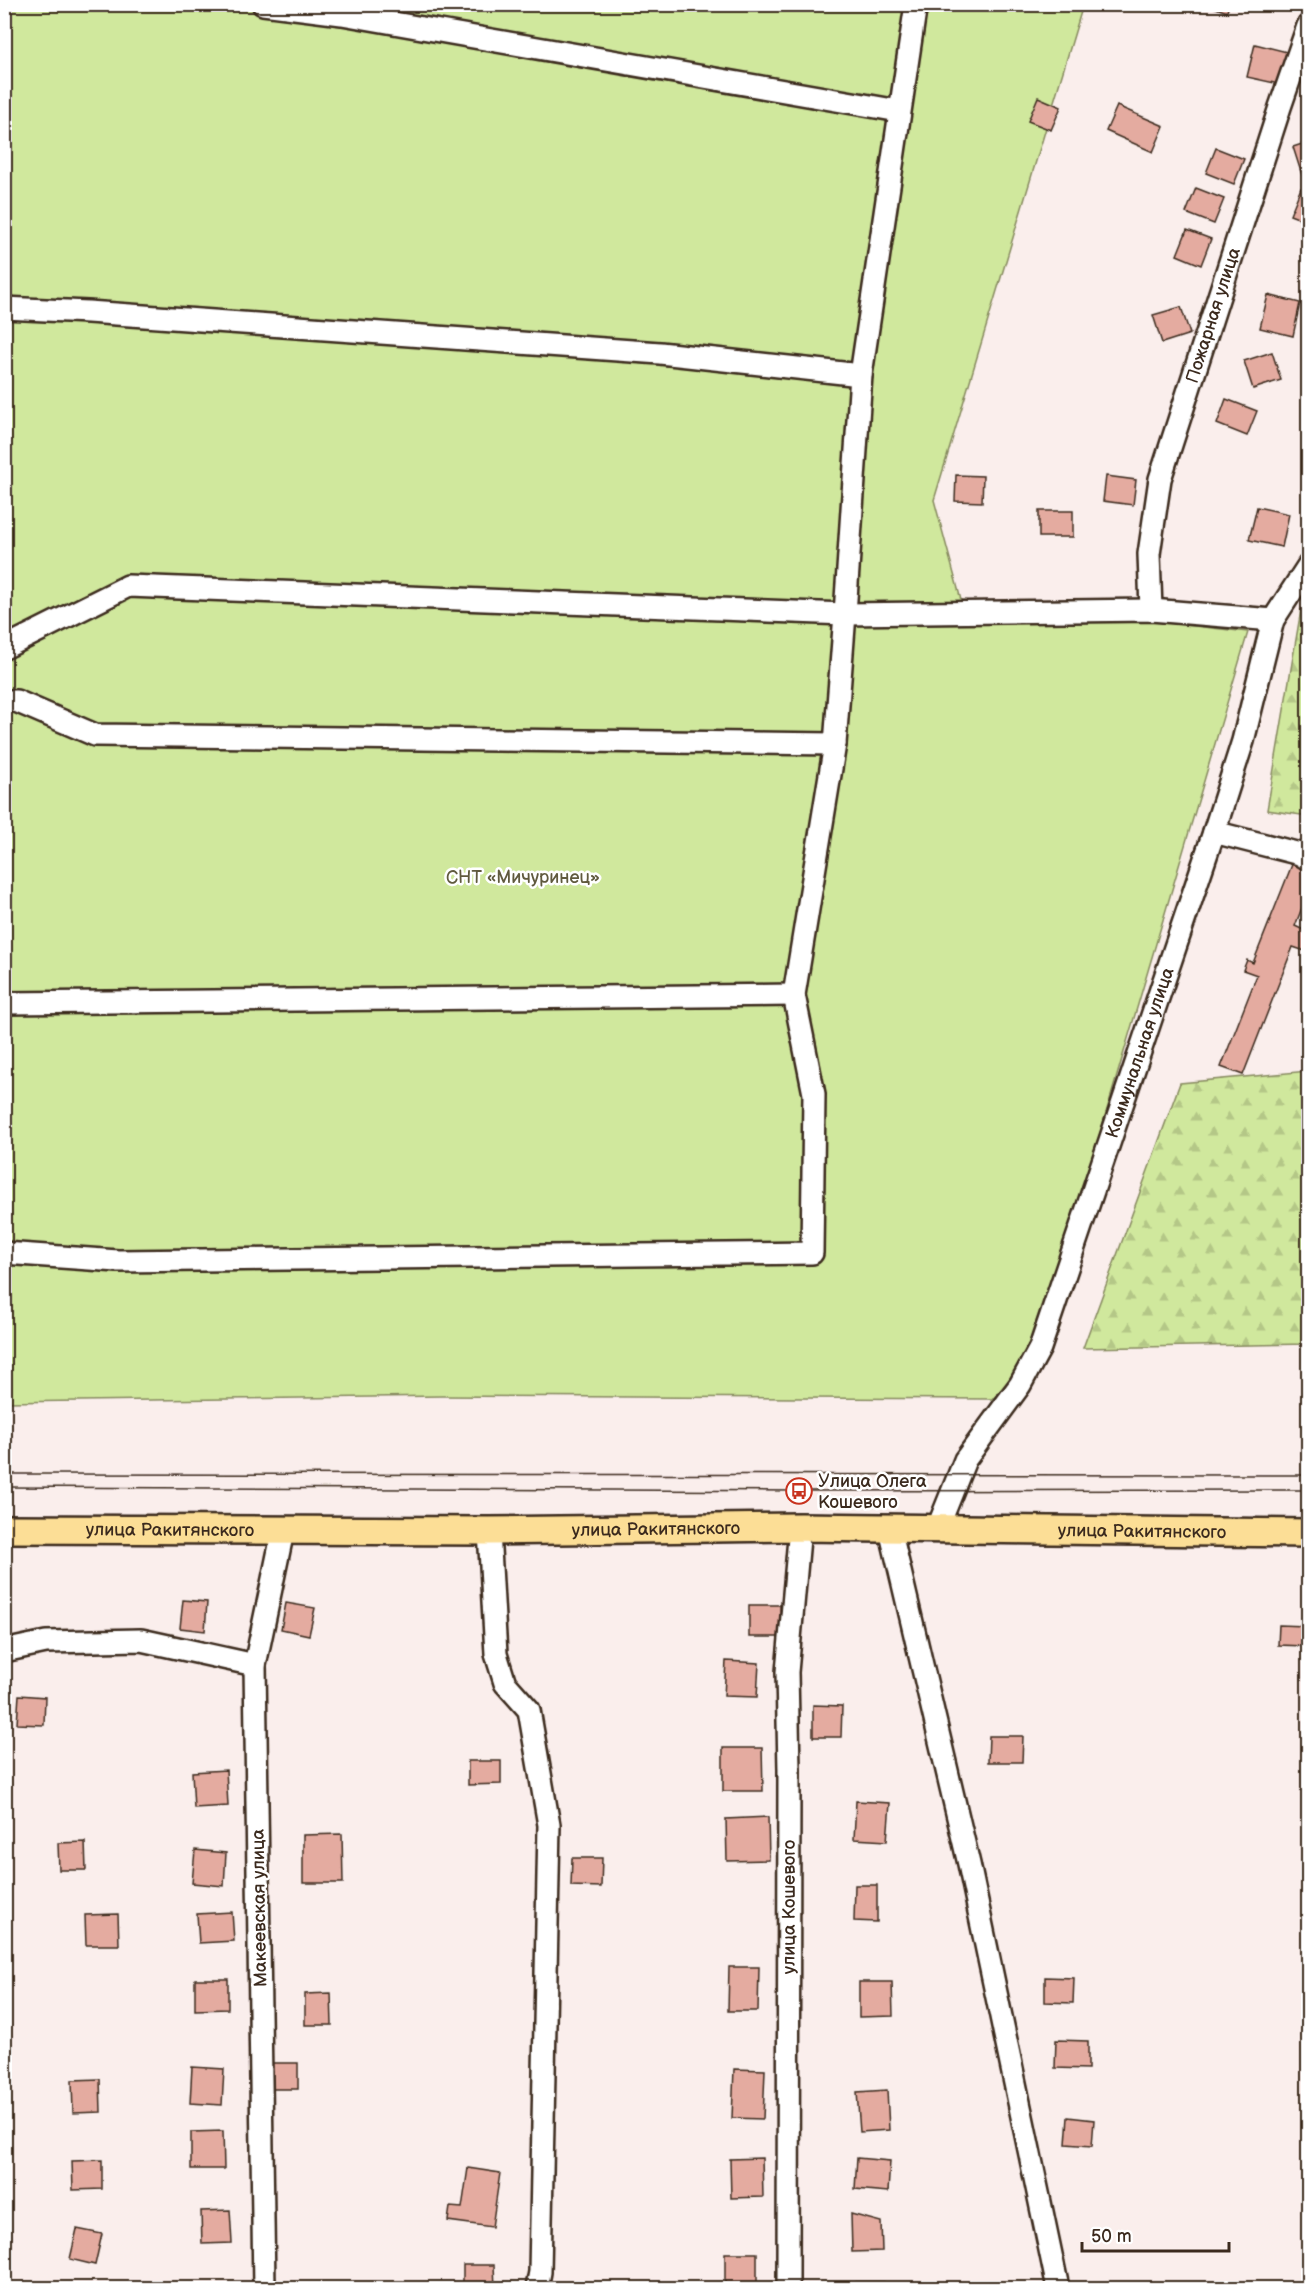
<svg xmlns="http://www.w3.org/2000/svg" width="1313" height="2293" viewBox="0 0 1313 2293" font-family="'Balsamiq Sans',sans-serif">
<style>
.forest{fill:url(#forest-firs);stroke:#86895e;stroke-width:1.5}
.green{fill:#d0e89d;stroke:#86895e;stroke-width:1.5}
.building{fill:#e4aba0;stroke:#3b2a1e;stroke-width:1.5}
.lines{fill:none;stroke-linecap:round;stroke-linejoin:round}
.minor-casing{stroke:#3b2a1e;stroke-width:26}
.major-casing{stroke:#3b2a1e;stroke-width:32}
.minor{stroke:#fff;stroke-width:21}
.major{stroke:#fcde96;stroke-width:27}
.tram{stroke:#3b2a1e;stroke-width:1.5}
.labels{text-anchor:middle;stroke-width:5;stroke-linejoin:round;paint-order:stroke}
.street-label{font-size:18px;fill:#3b2a1e;stroke:#fff}
.park-label{font-size:18px;fill:#605a3e;stroke:#fff}
.poi-label{font-size:18px;fill:#3b2a1e;stroke:#fff;text-anchor:start}
</style>
<defs>
<pattern id="forest-firs" width="22" height="20" patternUnits="userSpaceOnUse" patternTransform="scale(1.5)"><rect width="22" height="20" fill="#d0e89d"/><path d="M5 1l3.5 6h-7zM16 11l3.5 6h-7z" fill="#b4c787"/></pattern>
</defs>
<rect width="100%" height="100%" fill="#faeeec"/>
<filter id="ink" filterUnits="userSpaceOnUse"><feTurbulence type="fractalNoise" baseFrequency=".0167" numOctaves="2"/><feDisplacementMap in="SourceGraphic" scale="12" xChannelSelector="R" yChannelSelector="G"/><feConvolveMatrix kernelMatrix="1 2 1 2 8 2 1 2 1" color-interpolation-filters="sRGB"/></filter>
<g filter="url(#ink)">
<g class="forest">
<path d="M1308 604V603V816L1267 810 1301 610Z"/>
<path d="M1308 1071V1344L1083 1348 1180 1083Z"/>
</g>
<path class="green" d="M4 5H1083L934 500 961 600 1248 632 1041 1333 1020 1366 993 1399 442 1396 5 1402Z"/>
<g class="building">
<path d="M1205 4H1229L1227 12Z"/>
<path d="M1255 44 1287 52 1279 84 1247 77Z"/>
<path d="M1038 97 1061 107 1051 130 1028 121Z"/>
<path d="M1117 106 1164 126 1153 152 1106 131Z"/>
<path d="M1308 142V173L1302 175 1293 147Z"/>
<path d="M1216 148 1244 159 1234 184 1206 173Z"/>
<path d="M1196 188 1224 199 1214 224 1186 213Z"/>
<path d="M1301 188 1308 191V222L1290 215Z"/>
<path d="M1187 230 1211 239 1201 265 1177 255Z"/>
<path d="M1268 295 1300 303 1293 336 1260 328Z"/>
<path d="M1181 307 1190 334 1162 343 1153 315Z"/>
<path d="M1272 352 1281 380 1253 389 1244 361Z"/>
<path d="M1226 399 1257 411 1247 436 1217 424Z"/>
<path d="M956 475 983 476 982 502 955 501Z"/>
<path d="M1106 476 1136 480 1133 505 1103 501Z"/>
<path d="M1257 507 1289 514 1282 547 1249 540Z"/>
<rect x="1039" y="511" width="34" height="26"/>
<path d="M1295 857 1308 864 1306 870 1308 871V892L1295 926 1308 932V941L1305 951 1293 947 1243 1075 1221 1067 1257 975 1243 970 1247 960 1253 963Z"/>
<path d="M183 1600 207 1602 205 1631 180 1628Z"/>
<path d="M286 1603 315 1608 309 1635 281 1629Z"/>
<path d="M749 1605H780L781 1637H749Z"/>
<path d="M1279 1625 1306 1626 1305 1646 1278 1645Z"/>
<path d="M726 1661 759 1663 757 1697 724 1696Z"/>
<path d="M19 1695 45 1697 44 1725 17 1724Z"/>
<path d="M813 1705 842 1706 841 1737H813Z"/>
<path d="M989 1736H1023L1022 1762H988Z"/>
<path d="M723 1748H762L763 1791H723Z"/>
<path d="M468 1761H501V1784L468 1785Z"/>
<path d="M226 1770 228 1806 194 1808 192 1772Z"/>
<path d="M856 1801 890 1803 887 1841 854 1839Z"/>
<path d="M768 1817 769 1860 727 1861 726 1819Z"/>
<path d="M342 1834 343 1883H303V1835Z"/>
<path d="M85 1842 86 1870H59L58 1843Z"/>
<path d="M195 1850 226 1853 224 1886 192 1883Z"/>
<path d="M572 1858H602L601 1887 571 1886Z"/>
<path d="M855 1885H877V1922L854 1921Z"/>
<path d="M232 1912 234 1941 199 1943 197 1914Z"/>
<path d="M118 1914 119 1945H86L85 1915Z"/>
<path d="M729 1967H759L758 2011H728Z"/>
<path d="M1045 1977 1074 1978 1073 2003 1045 2002Z"/>
<path d="M195 1979H228V2009L195 2010Z"/>
<path d="M859 1982H892L893 2016 859 2017Z"/>
<path d="M331 1993 332 2025H305V1994Z"/>
<path d="M1056 2040 1088 2041V2069L1055 2068Z"/>
<path d="M271 2063H298V2089H272Z"/>
<path d="M192 2067 224 2069 222 2105 190 2103Z"/>
<path d="M734 2069 765 2070 763 2119 732 2118Z"/>
<path d="M100 2079 101 2112 73 2113 72 2080Z"/>
<path d="M887 2090 889 2130 860 2132 857 2092Z"/>
<path d="M1068 2117 1094 2120 1092 2146 1066 2144Z"/>
<path d="M223 2131 224 2169H191V2132Z"/>
<path d="M762 2158 763 2197 731 2198 730 2159Z"/>
<path d="M857 2158 890 2161 888 2192 855 2189Z"/>
<path d="M102 2160V2189L73 2190 72 2161Z"/>
<path d="M468 2168 500 2173 492 2227 448 2221 450 2207 462 2208Z"/>
<path d="M230 2210 232 2243 202 2244 201 2211Z"/>
<path d="M851 2214 881 2222 882 2251 852 2252Z"/>
<path d="M77 2229 102 2234 95 2265 70 2259Z"/>
<rect x="725" y="2253" width="32" height="35"/>
<path d="M463 2265H494L495 2288H463Z"/>
<rect x="855" y="2282" width="29" height="6"/>
</g>
<g class="lines">
<g class="minor-casing">
<g id="minor">
<path d="M263 4 342 14 899 111"/>
<path d="M4 308 88 312 660 353 861 375"/>
<path id="s1" d="M1151 610 1149 554 1160 479 1280 107 1308 26"/>
<path d="M4 648 128 586 845 614 1151 610 1273 620"/>
<path d="M4 701H16L95 735 835 744"/>
<path d="M1214 832 1300 854 1308 859"/>
<path d="M4 1003 794 995"/>
<path d="M4 1253 118 1261 812 1253 814 1094 794 995 835 744 845 614 861 375 916 4"/>
<path id="s2" d="M938 1527 965 1460 1020 1385 1040 1348 1214 832 1243 741 1273 620 1308 566"/>
<path d="M890 1529 969 1864 1058 2288"/>
<path d="M489 1531 496 1654 505 1683 529 1710 549 1825 540 2272 537 2288"/>
<path d="M4 1651 46 1642 141 1640 255 1665"/>
<path d="M264 2288 255 1665 283 1531"/>
<path id="s3" d="M788 2288 789 1770 787 1672 800 1527"/>
</g>
</g>
<g class="major-casing">
<g id="major">
<path id="s4" d="M4 1529 489 1531 800 1527 1308 1533"/>
</g>
</g>
<use href="#minor" class="minor"/>
<use href="#major" class="major"/>
<g class="tram">
<path d="M4 1474 1308 1475"/>
<path d="M4 1487 799 1491 1308 1490"/>
</g>
</g>
</g>
<defs>
<g id="bus-ring" transform="scale(1.35)"><circle r="9.5" fill="#fff" stroke="#c8321e" stroke-width="1.5"/><path d="M-5-6H5V4H4V6H2V4H-2V6H-4V4H-5ZM-3.5-4V0h7V-4ZM-3.5 1.2v1.5H-2V1.2ZM2 1.2v1.5H3.5V1.2Z" fill="#c8321e"/></g>
</defs>
<g fill-rule="evenodd">
<use href="#bus-ring" x="799" y="1491"/>
</g>
<g class="labels">
<g class="street-label">
<text dy="6" stroke="none"><textPath href="#s1" startOffset="304">Пожарная улица</textPath></text>
<text dy="6" stroke="none"><textPath href="#s2" startOffset="519">Коммунальная улица</textPath></text>
<text dy="6" stroke="none"><textPath href="#s4" startOffset="652">улица Ракитянского</textPath></text>
<text dy="6" stroke="none"><textPath href="#s4" startOffset="166">улица Ракитянского</textPath></text>
<text dy="6" stroke="none"><textPath href="#s4" startOffset="1138">улица Ракитянского</textPath></text>
<text dy="6" stroke="none"><textPath href="#s3" startOffset="381">улица Кошевого</textPath></text>
<text transform="translate(259 1908) rotate(-91)" y="6">Макеевская улица</text>
</g>
<g class="park-label">
<text x="523" y="883">СНТ «Мичуринец»</text>
</g>
<g class="poi-label">
<text x="818" y="1487">Улица Олега<tspan x="818" dy="21">Кошевого</tspan></text>
</g>
</g>
<rect width="1313" height="2293" fill="none" stroke="#fff" stroke-width="24"/>
<rect x="12" y="12" width="1289" height="2269" fill="none" stroke="#3b2a1e" stroke-width="2" filter="url(#ink)"/>
<path d="M1082 2242v9h147v-9" fill="none" stroke="#3b2a1e" stroke-width="3"/>
<text x="1091" y="2242" font-size="18" fill="#3b2a1e" stroke="#ffffff" stroke-width="4.5" paint-order="stroke">50 m</text>
</svg>
